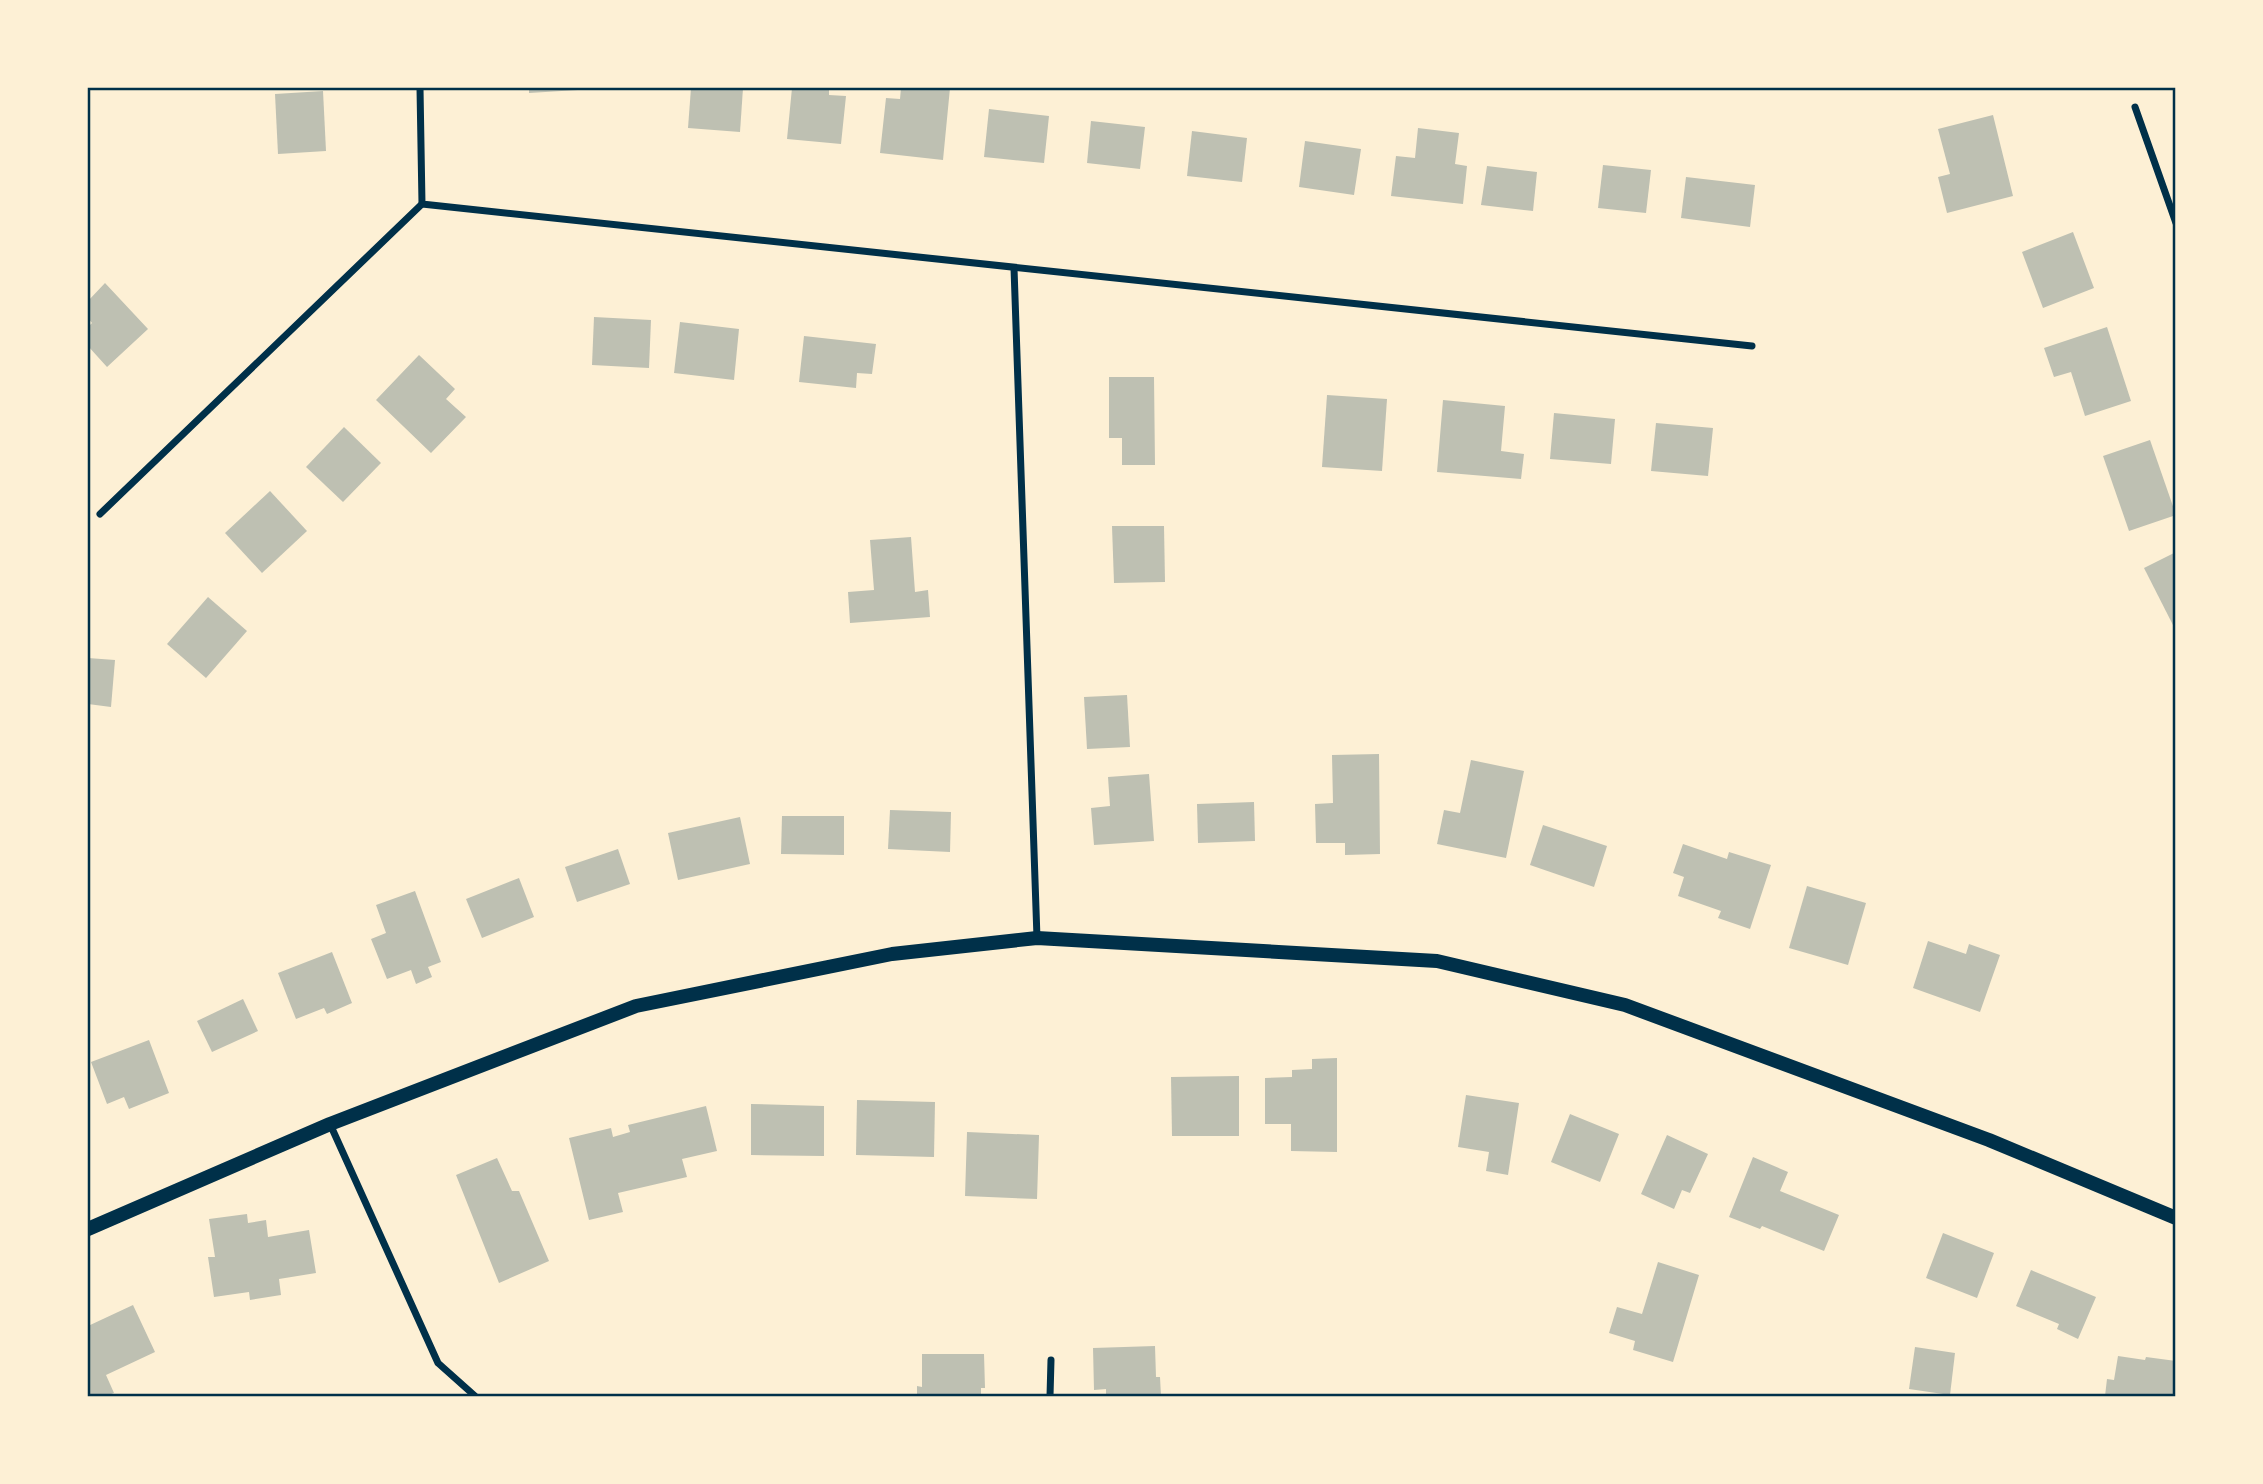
<svg xmlns="http://www.w3.org/2000/svg" width="2263" height="1484" viewBox="0 0 2263 1484" font-family="'Sofia Sans Condensed',sans-serif">
<style>
.building{fill:#bec0b2}
.lines{fill:none;stroke-linecap:round;stroke-linejoin:round}
.minor{stroke:#003049;stroke-width:7}
.secondary{stroke:#003049;stroke-width:14}
.neatline{fill:none;stroke:#003049;stroke-width:2.5}
</style>
<rect width="100%" height="100%" fill="#fdf0d5"/>
<g class="building">
<path d="M529 88H578V90L529 93Z"/>
<path d="M691 88H743L740 132 688 128Z"/>
<path d="M792 88H829V95L846 96 841 144 787 139Z"/>
<path d="M901 88H950L943 160 880 153 886 98 900 99Z"/>
<path d="M323 91 326 151 278 154 275 94Z"/>
<path d="M989 109 1049 116 1044 163 984 157Z"/>
<path d="M1993 115 2013 196 1947 213 1938 177 1950 174 1938 129Z"/>
<path d="M1091 121 1145 127 1140 169 1087 163Z"/>
<path d="M1418 128 1459 133 1455 164 1467 166 1463 204 1391 196 1396 156 1415 158Z"/>
<path d="M1192 131 1247 138 1242 182 1187 176Z"/>
<path d="M1305 141 1361 149 1354 195 1299 187Z"/>
<path d="M1603 165 1651 170 1646 213 1598 208Z"/>
<path d="M1487 166 1537 172 1533 211 1481 205Z"/>
<path d="M1686 177 1755 185 1750 227 1681 218Z"/>
<path d="M2073 232 2094 288 2043 308 2022 252Z"/>
<path d="M105 283 148 329 107 367 88 346V327L92 323 88 318V301Z"/>
<path d="M594 317 651 320 649 368 592 365Z"/>
<path d="M680 322 739 329 734 380 674 373Z"/>
<path d="M2107 327 2131 401 2085 416 2071 372 2054 377 2044 348Z"/>
<path d="M804 336 876 344 872 374 857 373 856 388 799 382Z"/>
<path d="M419 355 455 389 446 399 466 417 431 453 376 400Z"/>
<path d="M1109 377H1154L1155 465H1122V438H1109Z"/>
<path d="M1327 395 1387 399 1382 471 1322 467Z"/>
<path d="M1443 400 1505 406 1501 451 1524 454 1521 479 1437 472Z"/>
<path d="M1554 413 1615 419 1611 464 1550 459Z"/>
<path d="M1656 423 1713 428 1708 476 1651 471Z"/>
<path d="M344 427 381 463 343 502 306 467Z"/>
<path d="M2150 440 2176 515 2129 531 2103 456Z"/>
<path d="M270 491 307 531 262 573 225 533Z"/>
<path d="M1112 526H1164L1165 582 1114 583Z"/>
<path d="M911 537 915 592 928 590 930 617 850 623 848 592 874 590 870 540Z"/>
<path d="M2176 552V631L2144 568Z"/>
<path d="M208 597 247 631 206 678 167 644Z"/>
<path d="M88 658 115 660 111 707 88 704Z"/>
<path d="M1127 695 1130 747 1087 749 1084 697Z"/>
<path d="M1379 754 1380 854 1345 855V843H1316L1315 804 1333 803 1332 755Z"/>
<path d="M1471 760 1524 771 1506 858 1437 844 1444 810 1460 813Z"/>
<path d="M1149 774 1154 841 1094 845 1091 808 1110 806 1108 777Z"/>
<path d="M1254 802 1255 841 1198 843 1197 804Z"/>
<path d="M890 810 951 812 950 852 888 849Z"/>
<path d="M782 816H844V855L781 854Z"/>
<path d="M740 817 750 864 678 880 668 833Z"/>
<path d="M1543 825 1607 846 1594 887 1530 865Z"/>
<path d="M1683 844 1727 859 1729 852 1771 865 1750 929 1718 918 1721 911 1678 896 1684 877 1673 873Z"/>
<path d="M618 849 630 884 577 902 565 867Z"/>
<path d="M519 878 534 917 482 938 466 899Z"/>
<path d="M1807 886 1866 903 1848 965 1789 948Z"/>
<path d="M415 891 441 962 428 967 432 977 416 984 411 970 387 979 371 939 386 933 376 905Z"/>
<path d="M1928 941 1966 954 1969 944 2000 955 1980 1012 1913 988Z"/>
<path d="M332 952 352 1003 327 1014 324 1008 296 1019 278 973Z"/>
<path d="M243 999 258 1031 212 1052 197 1021Z"/>
<path d="M149 1040 169 1093 129 1109 124 1097 107 1104 91 1062Z"/>
<path d="M1337 1058V1152L1291 1151V1124H1265V1078L1292 1077V1070L1312 1069V1059Z"/>
<path d="M1239 1076V1136H1172L1171 1077Z"/>
<path d="M1466 1095 1519 1103 1508 1175 1486 1171 1489 1152 1458 1147Z"/>
<path d="M857 1100 935 1102 934 1157 856 1155Z"/>
<path d="M751 1104 824 1106V1156L751 1155Z"/>
<path d="M706 1106 717 1151 682 1159 687 1177 618 1193 623 1212 589 1220 569 1138 611 1128 613 1137 630 1132 628 1125Z"/>
<path d="M1570 1114 1619 1134 1600 1182 1551 1162Z"/>
<path d="M967 1132 1039 1135 1037 1199 965 1196Z"/>
<path d="M1667 1135 1708 1154 1690 1193 1682 1190 1674 1209 1641 1194Z"/>
<path d="M1753 1157 1788 1172 1780 1191 1839 1215 1824 1251 1762 1226 1760 1229 1729 1217Z"/>
<path d="M497 1158 512 1191H519L549 1261 499 1283 456 1175Z"/>
<path d="M247 1214 248 1223 266 1220 268 1237 309 1230 316 1273 279 1279 281 1295 250 1300 249 1292 214 1297 208 1257H215L209 1219Z"/>
<path d="M1943 1233 1994 1253 1977 1298 1926 1278Z"/>
<path d="M1658 1262 1699 1275 1673 1362 1633 1350 1635 1341 1609 1333 1617 1307 1642 1314Z"/>
<path d="M2031 1270 2096 1297 2078 1339 2057 1329 2059 1324 2016 1306Z"/>
<path d="M133 1305 155 1352 106 1375 114 1393 106 1396H88V1326Z"/>
<path d="M1155 1346 1156 1377H1160L1161 1396H1106V1389L1094 1390 1093 1348Z"/>
<path d="M1915 1347 1955 1353 1950 1395 1909 1389Z"/>
<path d="M922 1354H984L985 1388H981V1396H917V1386L922 1387Z"/>
<path d="M2118 1356 2145 1360 2146 1357 2176 1361V1396H2105L2107 1379 2114 1380Z"/>
</g>
<g class="lines">
<g class="minor">
<path d="M420 88 422 204 1752 346"/>
<path d="M2135 107 2176 223"/>
<path d="M1014 268 1037 938"/>
<path d="M100 514 422 204"/>
<path d="M330 1124 438 1363 475 1396"/>
<path d="M1050 1396 1051 1360"/>
</g>
<path class="secondary" d="M88 1229 330 1124 636 1006 892 954 1037 938 1437 961 1625 1005 1989 1140 2176 1218"/>
</g>
<rect width="2263" height="1484" fill="none" stroke="#fdf0d5" stroke-width="178"/>
<rect x="89" y="89" width="2085" height="1306" class="neatline"/>
</svg>
